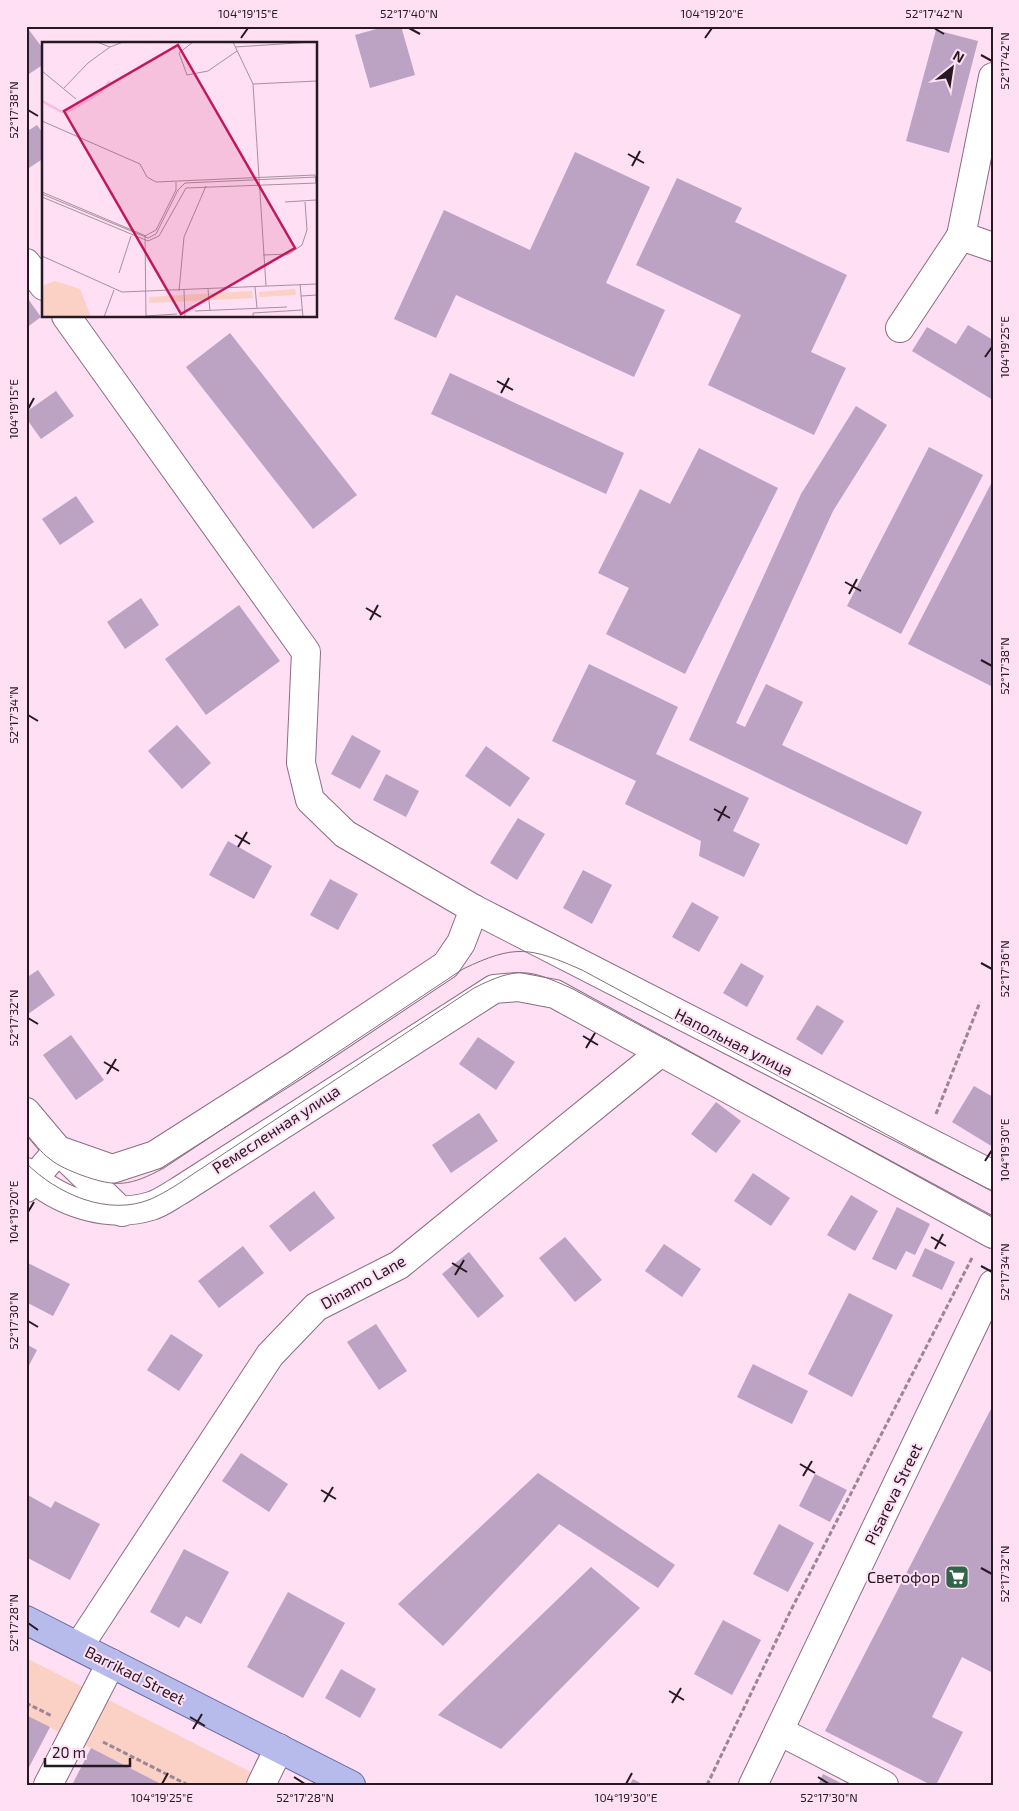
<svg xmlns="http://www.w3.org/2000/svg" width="1019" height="1811" viewBox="0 0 1019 1811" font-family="'Exo 2',sans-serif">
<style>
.green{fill:#fad1c4}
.building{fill:#bca2c3}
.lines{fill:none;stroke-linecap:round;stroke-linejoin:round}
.minor-casing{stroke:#8e6c83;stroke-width:30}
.major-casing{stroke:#64659e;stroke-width:30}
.path{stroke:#9c8594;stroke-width:3;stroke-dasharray:5 2.5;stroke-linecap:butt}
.minor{stroke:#fff;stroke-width:28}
.major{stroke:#b6bbec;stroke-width:28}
.tram{stroke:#846f7d;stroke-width:1}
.ticks{fill:none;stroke:#261922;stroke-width:2}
.labels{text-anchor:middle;stroke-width:4;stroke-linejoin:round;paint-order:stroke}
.street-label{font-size:16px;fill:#261922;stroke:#fedff3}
.poi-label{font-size:16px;fill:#261922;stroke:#fedff3;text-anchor:end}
.inset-river{fill:none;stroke:#f8bbe4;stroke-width:2.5}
.inset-road{fill:none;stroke:#a8909f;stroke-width:1}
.view{fill:#c2185b;fill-opacity:0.15;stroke:#c2185b;stroke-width:2.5}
.inset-edge{fill:none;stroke:#261922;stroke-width:2.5}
.neatline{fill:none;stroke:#261922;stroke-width:2}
.ticks-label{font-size:12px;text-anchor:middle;fill:#261922}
</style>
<rect width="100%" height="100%" fill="#fedff3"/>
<path class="green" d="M26 1658 276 1785H163L26 1715Z"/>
<g class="building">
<path d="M26 26 44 50V64L26 76Z"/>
<path d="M387 26H401L415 75 370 88 355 35Z"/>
<path d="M936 30 978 41 949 153 906 141Z"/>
<path d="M37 125 44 135V158L26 170V132Z"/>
<path d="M575 152 650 187 606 283 665 310 634 377 456 295 436 338 394 319 444 210 530 250Z"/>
<path d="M677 178 742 208 735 222 847 275 811 352 846 368 814 435 708 385 741 315 636 265Z"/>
<path d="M26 296 41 317 26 328Z"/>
<path d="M968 325 993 340V400L912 351 927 327 956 344Z"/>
<path d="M230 333 357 495 313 529 186 367Z"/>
<path d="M450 373 624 453 606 494 431 414Z"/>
<path d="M56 391 74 416 41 439 26 418V412Z"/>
<path d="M856 406 887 425 833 511 736 723 745 727 766 684 803 702 782 745 922 812 907 845 689 740 801 494Z"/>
<path d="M929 447 983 475 901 634 847 606Z"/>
<path d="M699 448 778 488 685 674 606 634 629 588 598 573 640 489 670 504Z"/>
<path d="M993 480V687L908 644Z"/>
<path d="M76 496 94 522 60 545 42 519Z"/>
<path d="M141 598 159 625 125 649 107 622Z"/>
<path d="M239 605 280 661 206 715 165 659Z"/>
<path d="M589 664 678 707 656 754 749 798 733 831 760 844 744 877 699 856 701 841 625 804 636 781 552 741Z"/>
<path d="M177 725 211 763 182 789 148 751Z"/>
<path d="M352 735 381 751 360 789 331 774Z"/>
<path d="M486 746 530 778 510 807 465 776Z"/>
<path d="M386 774 419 791 406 817 373 800Z"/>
<path d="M518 818 545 834 517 880 490 863Z"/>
<path d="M228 841 272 866 254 899 209 875Z"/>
<path d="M583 870 612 885 592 924 563 908Z"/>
<path d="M330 879 358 894 338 930 310 915Z"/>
<path d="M692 902 719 917 699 952 672 937Z"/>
<path d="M741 963 764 976 747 1007 723 993Z"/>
<path d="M38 970 55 995 28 1014 26 978Z"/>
<path d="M817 1005 844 1021 822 1055 796 1039Z"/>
<path d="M71 1035 104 1080 76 1100 43 1055Z"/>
<path d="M478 1037 515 1062 496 1090 459 1064Z"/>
<path d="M974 1086 993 1097V1147L952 1122Z"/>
<path d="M716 1102 741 1121 716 1153 691 1134Z"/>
<path d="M479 1113 498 1141 451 1173 432 1145Z"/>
<path d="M753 1173 790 1198 771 1226 734 1201Z"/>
<path d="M314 1191 335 1218 290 1252 269 1226Z"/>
<path d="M851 1195 878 1211 855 1251 827 1235Z"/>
<path d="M897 1207 930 1224 915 1255 906 1251 896 1270 872 1259Z"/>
<path d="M565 1237 602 1280 575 1302 539 1258Z"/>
<path d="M664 1244 701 1269 682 1297 645 1271Z"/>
<path d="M243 1246 264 1273 219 1308 198 1281Z"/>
<path d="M925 1248 955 1262 942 1290 912 1276Z"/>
<path d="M469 1252 504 1296 478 1318 442 1274Z"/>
<path d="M26 1262 70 1284 53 1316 26 1302Z"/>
<path d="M849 1293 893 1315 852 1397 808 1374Z"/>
<path d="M376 1324 407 1371 379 1390 347 1342Z"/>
<path d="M171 1334 203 1355 179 1391 147 1370Z"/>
<path d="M26 1344 37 1350 26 1371Z"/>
<path d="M753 1364 808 1391 792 1424 737 1397Z"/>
<path d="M993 1405V1673L962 1657 932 1717 963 1732 936 1785H931L825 1731Z"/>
<path d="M241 1453 288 1484 269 1512 222 1481Z"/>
<path d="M538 1473 675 1565 658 1588 559 1524 443 1646 398 1604Z"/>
<path d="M815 1474 847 1490 830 1522 799 1506Z"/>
<path d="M26 1494 51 1508 55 1501 100 1524 70 1580 26 1557Z"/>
<path d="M779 1524 814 1543 788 1592 753 1574Z"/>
<path d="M184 1549 229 1572 201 1624 186 1616 179 1628 150 1612Z"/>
<path d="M591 1567 640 1608 501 1749 438 1715Z"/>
<path d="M288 1592 345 1623 303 1698 247 1667Z"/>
<path d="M723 1620 761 1640 732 1695 694 1674Z"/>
<path d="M341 1669 376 1689 360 1718 325 1698Z"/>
<path d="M26 1715 50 1727 26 1773Z"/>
<path d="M91 1748 163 1785H72Z"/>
<path d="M823 1774 835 1780 844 1785H818Z"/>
<path d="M633 1779 644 1785H629Z"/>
</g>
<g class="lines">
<g class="minor-casing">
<g id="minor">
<path d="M993 77 961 236 993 247"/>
<path d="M26 263 44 286"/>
<path d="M66 316 306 652 301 763 310 800 345 834 474 909 993 1175"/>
<path d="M900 328 961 236"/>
<path d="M26 1112 58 1150 122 1212"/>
<path d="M26 1172C59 1203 108 1219 151 1206 161 1203 170 1196 179 1191L494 989 518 987 555 994 993 1234"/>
<path d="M26 1188 58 1150 112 1169 155 1155 296 1065 446 965 461 943 474 909"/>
<path d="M79 1646 270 1355 316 1307 399 1265 661 1052"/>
<path d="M779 1731 884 1785"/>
<path d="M48 1785 111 1663"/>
<path d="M261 1785 279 1748"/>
<path d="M753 1785 993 1284"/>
</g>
</g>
<g class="major-casing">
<path id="major" d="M26 1620 351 1785"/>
</g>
<g class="path">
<path d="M936 1114 980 1002"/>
<path d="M26 1703 52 1716"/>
<path d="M103 1742 188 1785"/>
<path d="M707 1785 791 1610 973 1256"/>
</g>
<use href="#minor" class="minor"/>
<use href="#major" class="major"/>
<g class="tram">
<path d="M26 1134C34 1142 41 1153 50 1159 58 1166 71 1171 81 1175 117 1188 130 1186 164 1168L463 969C515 944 530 947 582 970L993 1192"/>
<path d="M26 1163C57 1194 108 1217 151 1199 160 1195 168 1190 175 1186L474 988C518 966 529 969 573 989L993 1216"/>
</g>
</g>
<path class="ticks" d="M409 28 420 34M934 28 944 34M241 38 248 28M705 38 712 28M981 55 992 61M28 110 38 116M628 154 644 163M632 166 640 151M985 357 992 347M497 381 513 390M501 393 509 378M28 409 34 398M845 582 861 591M849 594 857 579M366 608 381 617M370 620 378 605M981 660 992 666M28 715 38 721M714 809 730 818M718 821 726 806M235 835 250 844M238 847 247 832M981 963 992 969M28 1018 38 1024M583 1036 598 1045M586 1048 595 1033M104 1062 119 1071M107 1074 116 1059M985 1161 992 1150M28 1212 34 1202M931 1237 946 1246M935 1249 943 1234M452 1263 467 1272M981 1266 992 1272M455 1275 464 1260M28 1321 38 1327M800 1464 815 1473M803 1476 812 1461M321 1490 336 1499M324 1502 333 1487M981 1568 992 1574M28 1623 38 1630M669 1691 684 1700M672 1703 681 1688M190 1717 205 1726M193 1729 202 1714M294 1777 305 1784M818 1777 829 1784M162 1784 168 1773M626 1784 632 1773"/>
<defs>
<g id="supermarket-square" transform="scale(1.25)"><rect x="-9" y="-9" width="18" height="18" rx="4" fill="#316449" stroke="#fedff3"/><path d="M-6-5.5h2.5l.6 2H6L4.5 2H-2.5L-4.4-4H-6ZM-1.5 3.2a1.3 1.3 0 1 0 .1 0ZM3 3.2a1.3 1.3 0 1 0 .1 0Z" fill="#fff"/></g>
</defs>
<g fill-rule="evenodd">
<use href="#supermarket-square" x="957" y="1577"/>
</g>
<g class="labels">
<g class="street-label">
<text transform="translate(734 1042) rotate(27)" y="6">Напольная улица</text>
<text transform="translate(276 1129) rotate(-33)" y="6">Ремесленная улица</text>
<text transform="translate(363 1282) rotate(-29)" y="6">Dinamo Lane</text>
<text transform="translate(893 1494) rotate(-64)" y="6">Pisareva Street</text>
<text transform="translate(135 1675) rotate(27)" y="6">Barrikad Street</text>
</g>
<g class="poi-label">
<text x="940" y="1583">Светофор</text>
</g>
</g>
<g transform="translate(42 42)">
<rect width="275" height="275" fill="#fedff3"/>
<path d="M13 239 38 247 49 275H0V244ZM253 247 254 253 217 255V250ZM210 249 211 256 107 261V255Z" fill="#fad1c4"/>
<path class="inset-river" d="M0 59 20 70 27 69 58 51 68 39"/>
<path class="inset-road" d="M55 0 68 5 81 0M151 0 137 11 145 33 166 29 195 9M191 0 211 42 224 244M193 5 271 0M0 29 34 57M211 42 275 39M22 46 46 21 68 5M0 79 98 122 105 135 114 140 273 133 274 141M0 150 104 194M0 152 106 196 114 192 136 148 143 141 275 135M0 155 106 199 117 194 144 146 275 141M243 160 274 158M221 213 247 212 260 203 265 188 263 160M0 214 80 250 275 242M77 231 89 194M258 242 261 275M213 245 215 266M166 247 168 269M142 248 143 275M137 249 142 195 164 144M259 254 275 253M153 269 245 265M104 274 135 272M62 275 72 248M104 275 103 194 114 188 134 148V140M211 275V271L260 268"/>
<path class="view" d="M136 3 253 206 139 272 22 69Z"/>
<rect width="275" height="275" class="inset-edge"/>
</g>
<rect width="1019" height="1811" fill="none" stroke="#fedff3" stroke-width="55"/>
<g transform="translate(952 68) rotate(30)" stroke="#fedff3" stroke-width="4" paint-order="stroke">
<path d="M0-4L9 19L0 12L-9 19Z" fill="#261922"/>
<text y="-8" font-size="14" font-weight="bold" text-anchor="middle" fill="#261922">N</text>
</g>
<path d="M45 1758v8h85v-8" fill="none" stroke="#261922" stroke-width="2.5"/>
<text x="52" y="1758" font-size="15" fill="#261922" stroke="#fedff3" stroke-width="4" paint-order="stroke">20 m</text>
<rect x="28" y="28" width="964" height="1756" class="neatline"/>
<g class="ticks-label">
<text x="248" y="18">104°19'15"E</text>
<text x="409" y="18">52°17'40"N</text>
<text x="712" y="18">104°19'20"E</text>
<text x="934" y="18">52°17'42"N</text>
<text transform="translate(1005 61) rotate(-90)" y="4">52°17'42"N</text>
<text transform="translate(14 110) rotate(-90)" y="4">52°17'38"N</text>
<text transform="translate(1005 347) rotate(-90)" y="4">104°19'25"E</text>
<text transform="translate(14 409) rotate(-90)" y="4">104°19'15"E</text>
<text transform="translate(1005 666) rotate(-90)" y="4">52°17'38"N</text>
<text transform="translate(14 715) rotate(-90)" y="4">52°17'34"N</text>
<text transform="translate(1005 969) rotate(-90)" y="4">52°17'36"N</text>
<text transform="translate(14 1018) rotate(-90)" y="4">52°17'32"N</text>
<text transform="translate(1005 1150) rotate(-90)" y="4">104°19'30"E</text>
<text transform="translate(14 1212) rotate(-90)" y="4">104°19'20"E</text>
<text transform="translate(1005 1272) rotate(-90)" y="4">52°17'34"N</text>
<text transform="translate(14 1321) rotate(-90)" y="4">52°17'30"N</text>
<text transform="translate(1005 1574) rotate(-90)" y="4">52°17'32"N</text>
<text transform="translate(14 1623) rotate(-90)" y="4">52°17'28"N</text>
<text x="162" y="1802">104°19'25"E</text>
<text x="305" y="1802">52°17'28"N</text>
<text x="626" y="1802">104°19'30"E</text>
<text x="829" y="1802">52°17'30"N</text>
</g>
</svg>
